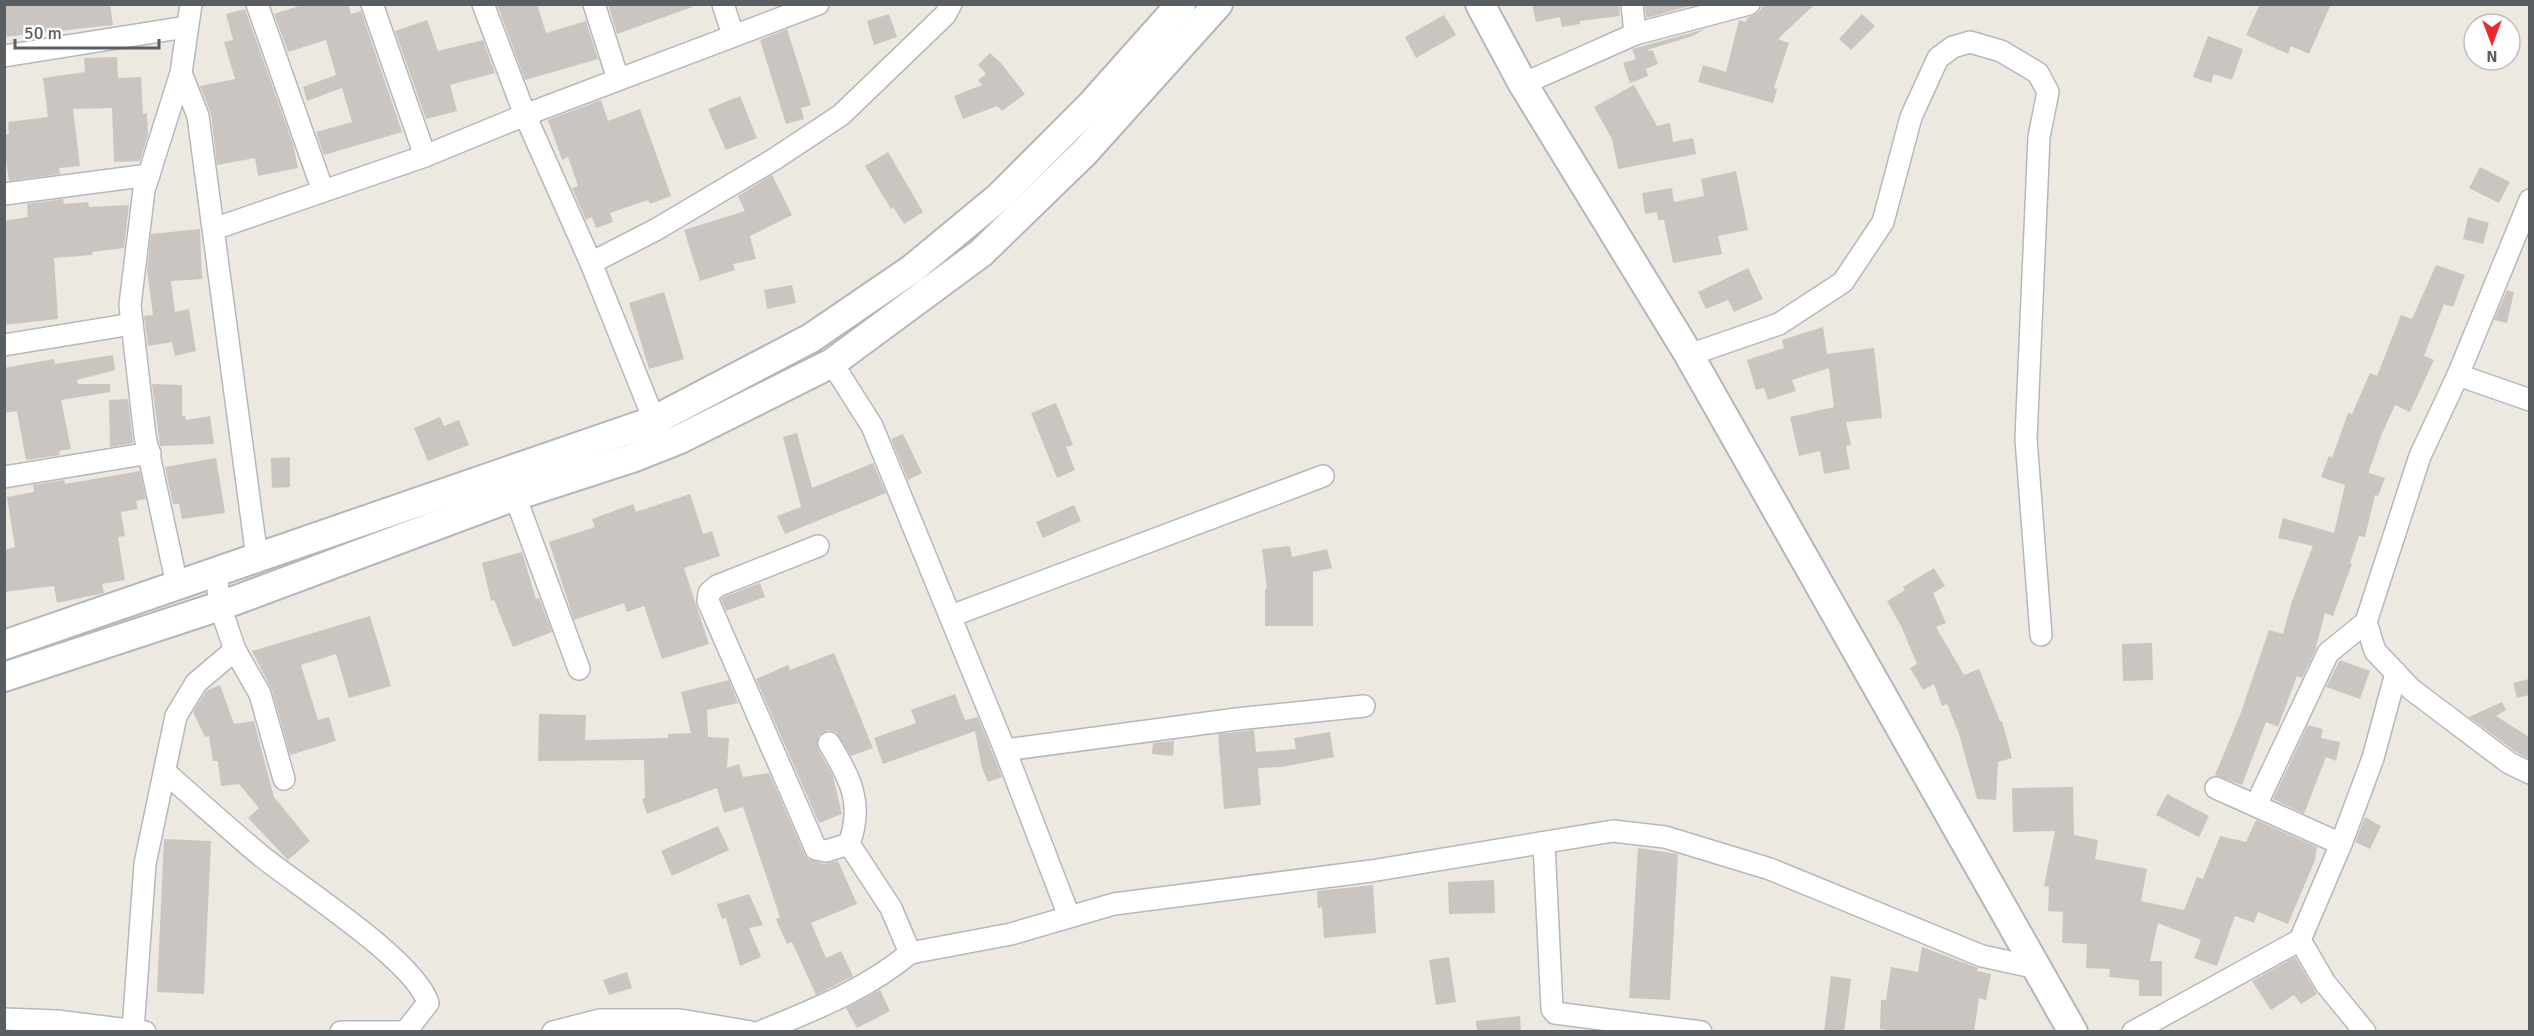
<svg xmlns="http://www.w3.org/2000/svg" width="2534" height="1036" viewBox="0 0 2534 1036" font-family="Signika,sans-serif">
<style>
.building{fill:#cac5c0}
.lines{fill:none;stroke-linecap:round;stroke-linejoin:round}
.street-casing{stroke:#b4b8bc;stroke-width:24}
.secondary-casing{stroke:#b3b7bc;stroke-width:32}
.street{stroke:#fff;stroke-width:21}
.secondary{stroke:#fff;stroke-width:28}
</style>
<rect width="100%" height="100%" fill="#ede9e1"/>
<g class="building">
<path d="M4 4H110L113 25 4 37Z"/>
<path d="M305 4H348L351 14 361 11 402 132 324 155 316 132 352 122 342 88 307 101 303 87 336 75 326 40 288 52 274 14Z"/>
<path d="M497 4H537L546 33 586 21 598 59 525 80Z"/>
<path d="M608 4H692V7L617 34Z"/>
<path d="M1532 4H1619L1620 16 1580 21V24L1562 27 1560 17 1536 22Z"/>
<path d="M1645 4H1697L1646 18Z"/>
<path d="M1765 4H1815L1778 39 1789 43 1774 88 1777 89 1773 103 1698 82 1703 65 1726 72 1739 20 1746 22 1747 18 1758 13Z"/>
<path d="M2260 4H2331L2309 54 2291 46 2288 54 2246 35Z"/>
<path d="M245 9 293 144 298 168 258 176 255 158 217 165 211 114 200 86 235 79 224 42 233 40 226 14Z"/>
<path d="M889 14 897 37 874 45 867 21Z"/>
<path d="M1862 14 1875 26 1851 50 1839 39Z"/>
<path d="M1444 15 1456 35 1416 58 1405 37Z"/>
<path d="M427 20 438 51 483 40 495 73 450 85 457 111 426 119 395 31Z"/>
<path d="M787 29 811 105 801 108 804 119 786 124 760 40Z"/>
<path d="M1705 29 1693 36 1647 50 1653 51 1658 64 1646 69 1648 76 1630 83 1623 63 1636 59 1632 49Z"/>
<path d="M2208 36 2243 49 2232 80 2214 74 2211 83 2193 77Z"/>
<path d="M990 53 1001 63 1025 94 1002 111 997 106 963 119 954 96 982 85 978 80 986 74 978 65Z"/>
<path d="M117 57 118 78 141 77 143 114 147 113 148 135 140 161 114 162 112 108 73 109 80 166 59 168 60 174 9 181 4 146V135L9 134 8 122 48 117 43 78 85 72 84 58Z"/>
<path d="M1634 85 1657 126 1670 123 1673 142 1693 138 1696 154 1618 169 1612 139 1594 107Z"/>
<path d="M740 96 757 138 726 150 708 109Z"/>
<path d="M601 100 608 121 640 109 671 196 650 204 648 200 610 213 613 222 596 228 592 217 586 220 572 188 578 186 568 157 562 160 548 120Z"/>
<path d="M888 152 923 212 904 224 893 207 891 209 865 166Z"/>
<path d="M2480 167 2510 182 2499 203 2469 188Z"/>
<path d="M1736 171 1748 230 1718 236 1722 254 1673 263 1664 220H1658L1657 212 1645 214 1642 193 1672 188 1674 202 1704 196 1701 179Z"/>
<path d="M772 175 792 215 750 236 756 259 733 264 735 270 700 281 684 230 745 211 738 196Z"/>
<path d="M63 199 64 204 88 202 89 207 129 205 124 248 92 252 93 255 54 258 58 319 4 325V221L28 217 27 204Z"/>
<path d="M2468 217 2489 223 2483 244 2463 239Z"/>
<path d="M200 229 202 279 171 281 175 312 189 309 196 351 175 356 172 342 148 346 144 316 153 315 147 271 151 234Z"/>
<path d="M2436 265 2465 275 2453 307 2444 304 2424 356 2434 360 2410 412 2395 405 2381 436 2369 471V473L2385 478 2378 496 2375 495 2365 537 2359 536 2350 563 2352 564 2333 616 2325 613 2315 651 2302 678 2297 676 2278 727 2266 722 2242 785 2215 775 2240 715 2269 630 2283 634 2292 601 2313 546 2278 538 2283 518 2334 533 2345 485 2321 477 2329 456 2332 458 2348 413 2352 414 2370 373 2377 376 2401 315 2412 319Z"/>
<path d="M1748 268 1763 299 1734 312 1728 300 1706 309 1698 292Z"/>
<path d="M792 285 796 303 767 309 764 290Z"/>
<path d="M2507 290 2514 292 2507 323 2494 320Z"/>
<path d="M664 292 684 359 649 369 629 303Z"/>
<path d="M1823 327 1827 354 1874 348 1882 418 1846 422 1851 445 1846 446 1850 469 1824 474 1820 451 1799 456 1790 417 1834 407 1829 368 1792 380 1796 391 1768 400 1764 388 1756 390 1747 360 1784 348 1782 340Z"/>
<path d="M113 355 115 370 77 380 78 384H110V392L61 400 71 449 59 451 60 455 26 460 17 411 4 413V368L54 359 55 364Z"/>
<path d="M152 384 182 385V416H185L186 420 210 416 214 444 160 446Z"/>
<path d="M128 399 133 443 110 447 109 400Z"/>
<path d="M1056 403 1073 445 1066 447 1075 470 1057 478 1031 413Z"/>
<path d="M440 417 444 426 459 420 469 445 428 461 414 428Z"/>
<path d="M797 433 812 488 873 463 886 493 785 534 777 516 801 507 783 437Z"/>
<path d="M903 434 922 473 908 480 891 439Z"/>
<path d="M290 457V487L272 488 271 458Z"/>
<path d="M216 458 225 513 182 519 179 504H173L165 467Z"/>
<path d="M140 471 146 499 136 501 138 509 121 512 125 536 118 537 125 580 102 584 104 593 57 603 54 586 4 592V550L15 547 7 497 34 492 33 485 64 480 65 484Z"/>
<path d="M690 494 703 534 712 531 720 556 684 568 709 644 662 659 644 606 627 612 624 603 574 620 549 542 595 527 592 519 633 504 636 512Z"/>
<path d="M1074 505 1081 521 1043 538 1036 522Z"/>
<path d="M1290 546 1292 557 1327 549 1332 568 1313 572V626H1265V589H1267L1262 549Z"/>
<path d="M522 552 536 599 539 598 552 632 513 647 494 600 491 601 482 563Z"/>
<path d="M1934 568 1945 586 1933 593 1946 623 1936 627 1964 675 1979 669 2000 721H2002L2012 758 1998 762 1996 800 1977 799 1959 734 1947 704 1942 706 1934 684 1923 690 1910 668 1917 664 1901 626 1887 601 1905 590 1903 587Z"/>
<path d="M760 583 765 597 726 611 721 599 724 597Z"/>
<path d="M370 616 391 686 349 698 336 654 301 665 318 720 329 717 336 741 290 755 272 690 252 651Z"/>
<path d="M2152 643 2153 680 2123 681 2122 644Z"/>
<path d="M834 653 873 748 851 756 836 732 828 730 818 736V749L833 776 842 814 819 823 756 679 788 665 790 670Z"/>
<path d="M2340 660 2370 671 2360 699 2326 687Z"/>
<path d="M2529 679V695L2517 698 2513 683Z"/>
<path d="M729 680 738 703 707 710 708 737 729 738 727 768 739 764 743 777 769 773 805 855 808 859 824 864 838 861 857 904 811 923 826 958 841 951 853 976 816 995 792 942 787 944 776 919 780 917 743 807 724 813 717 788 647 814 642 799 645 798 644 760 538 761 539 714 586 715 585 740 668 738V734L691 733 681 692Z"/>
<path d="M220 685 234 724 254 721 274 797 310 841 288 860 248 818 259 808 239 784 221 786 218 761H213L209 736 205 737 193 712 206 691Z"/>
<path d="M955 694 965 720 978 717 1002 777 988 782 982 768 975 731 883 764 874 738 916 723 911 710Z"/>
<path d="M2502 702 2506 710 2496 716 2529 737V759L2516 752 2469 717Z"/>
<path d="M2308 725 2323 729 2321 738 2340 742 2336 761 2326 757 2304 814 2273 799Z"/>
<path d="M1254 730 1256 752 1296 749 1294 738 1330 732 1334 757 1282 767 1258 768 1261 805 1224 809 1218 734Z"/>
<path d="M1174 741 1173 756 1152 754 1153 743Z"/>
<path d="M2073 787 2074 835 2098 840 2095 859 2147 869 2141 901 2184 910 2197 877 2203 879 2220 836 2246 842 2256 820 2317 847 2315 860 2288 924 2258 912 2254 923 2235 916 2217 966 2194 958 2201 940 2158 923 2150 961H2162V996H2139V980L2109 977 2110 969 2086 968 2087 944 2062 943 2063 912 2048 911 2049 887 2044 886 2055 831 2013 832 2012 788Z"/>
<path d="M2167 794 2209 816 2199 837 2156 815Z"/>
<path d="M2365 817 2381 826 2370 849 2355 842Z"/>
<path d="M718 826 729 850 672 876 661 851Z"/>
<path d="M164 839 211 841 204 994 157 992Z"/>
<path d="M1638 848 1678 854 1670 1000 1629 998Z"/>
<path d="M1494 880 1495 913 1449 914 1448 882Z"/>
<path d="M1373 885 1376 933 1324 938 1322 907 1318 908 1317 891Z"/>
<path d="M749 894 763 925 749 928 761 957 740 966 726 918 722 919 717 904Z"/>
<path d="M1922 947 1978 968 1977 971 1991 974 1986 1000 1979 998 1974 1032H1897L1880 1029 1881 1000H1886L1891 967 1918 972Z"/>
<path d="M1449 957 1456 1002 1436 1005 1429 960Z"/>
<path d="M2295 957 2317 994 2301 1004 2294 995 2271 1010 2252 981Z"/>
<path d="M627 972 632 988 609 995 603 980Z"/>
<path d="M1831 976 1851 979 1844 1032H1824Z"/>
<path d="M880 990 890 1011 857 1028 846 1008Z"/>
<path d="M1520 1016 1521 1032H1477L1476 1021Z"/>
</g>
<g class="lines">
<g class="street-casing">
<g id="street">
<path d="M257 4 323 191"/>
<path d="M372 4 425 156"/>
<path d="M594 4 618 79"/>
<path d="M723 4 733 35"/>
<path d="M1632 4 1635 34"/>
<path d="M4 56 186 27"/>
<path d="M181 73 191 4"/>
<path d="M1523 84 1635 34 1749 4"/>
<path d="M4 194 149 175"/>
<path d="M2530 200 2458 375 2420 456 2366 622 2375 651 2411 689 2509 763 2530 773"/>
<path d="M214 229 425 156 525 115 483 4"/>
<path d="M591 263 525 115 818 4"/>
<path d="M4 345 132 324"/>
<path d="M1689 355 1779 324 1843 282 1883 222 1911 117 1938 58 1953 47 1970 42 2001 51 2038 73 2048 92 2039 137 2026 439 2041 635"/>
<path d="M832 363 872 426 1005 750 1069 916"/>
<path d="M2458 375 2530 400"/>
<path d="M659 432 591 263 657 229 773 160 841 115 945 15 951 4"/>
<path d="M4 477 150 453"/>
<path d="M515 496 579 669"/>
<path d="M818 546 717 586 709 593 708 601 816 849 826 851 849 844"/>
<path d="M177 585 145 436 130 305 144 190 181 73 198 116 257 558"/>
<path d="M951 616 1323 476"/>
<path d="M235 650 260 694 284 779"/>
<path d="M1005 750 1237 719 1364 706"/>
<path d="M166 773C197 800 228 828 260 855 298 886 415 960 428 1003L406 1031"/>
<path d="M2216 788 2341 844"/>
<path d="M2256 805 2328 653 2366 622"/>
<path d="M1544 844 1552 1009 1555 1013 1701 1032"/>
<path d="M2300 940 2325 983 2365 1032"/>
<path d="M910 953 1011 934 1114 904 1371 871 1613 831 1665 837 1770 869 1982 956 2038 968"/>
<path d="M4 1019 57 1021 145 1032"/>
<path d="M133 1030 145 864 176 716 196 683 235 650 220 606 216 573"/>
<path d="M341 1032H407"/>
<path d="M553 1032 600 1020H680L751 1032"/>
<path d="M760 1032C813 1010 866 990 910 953L891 908 849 844C864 803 850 778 829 743"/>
<path d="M2133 1032 2300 940 2341 844 2373 758 2396 673"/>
</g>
</g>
<g class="secondary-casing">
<g id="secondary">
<path d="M1480 4 1523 84 1689 355 2073 1032"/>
<path d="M4 645 653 421 811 338 912 269 999 197 1091 105 1181 4"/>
<path d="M4 677 220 606 515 496 632 458 680 439 832 363 981 253 1085 152 1218 4"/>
</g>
</g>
<use href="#street" class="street"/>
<use href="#secondary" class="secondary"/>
</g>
<rect width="2534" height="1036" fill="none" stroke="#595e62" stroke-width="12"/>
<g transform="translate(2492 42) rotate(180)"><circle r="28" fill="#ffffff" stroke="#bdbfc0" stroke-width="1.5"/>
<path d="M0-4.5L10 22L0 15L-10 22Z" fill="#ed272a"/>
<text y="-9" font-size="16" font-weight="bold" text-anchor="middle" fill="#595e62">N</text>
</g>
<path d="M15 39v9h144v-9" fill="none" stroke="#595e62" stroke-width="3"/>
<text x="24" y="39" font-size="18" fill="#595e62" stroke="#ffffff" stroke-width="4.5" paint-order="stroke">50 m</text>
</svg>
